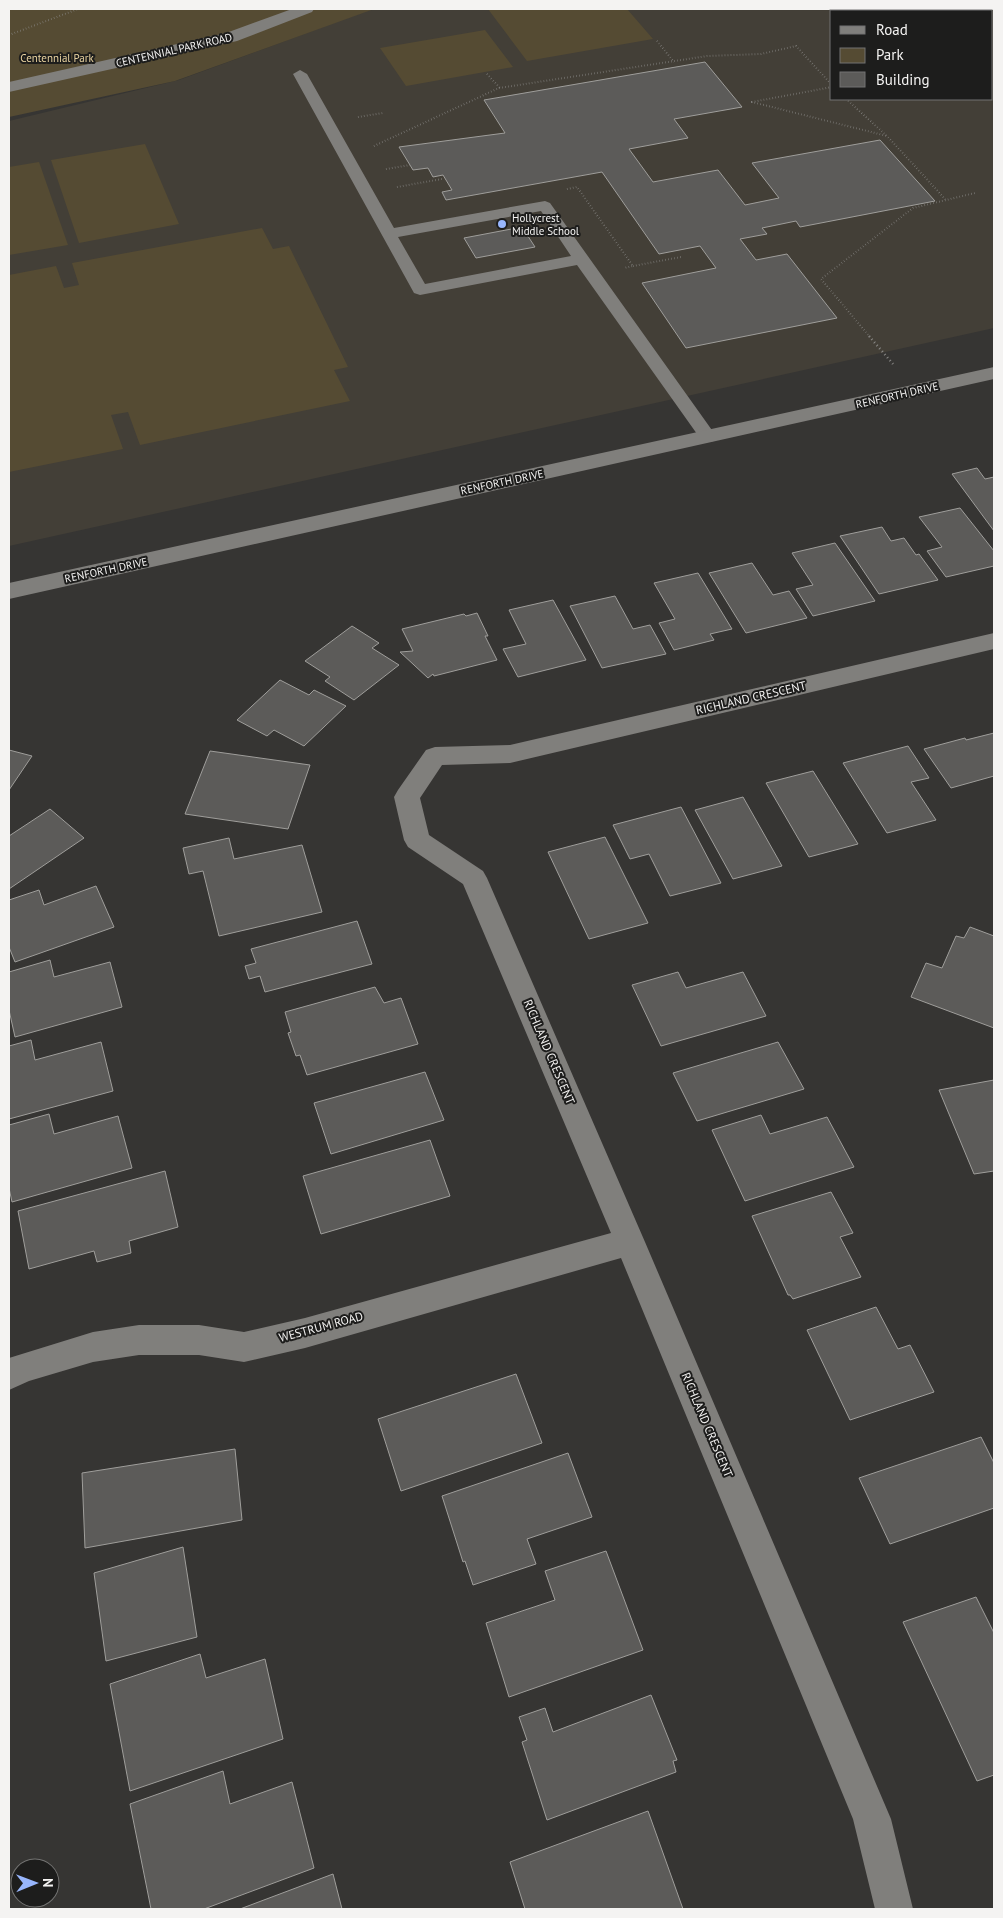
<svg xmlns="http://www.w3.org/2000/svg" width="1003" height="1918" viewBox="0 0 1003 1918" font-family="'PT Sans',sans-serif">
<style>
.built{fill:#433f37;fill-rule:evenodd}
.green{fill:#554b33}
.building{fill:#5c5b59;stroke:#9f9e9b}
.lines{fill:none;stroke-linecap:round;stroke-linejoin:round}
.path-far1{stroke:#8b8a88;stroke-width:2;stroke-dasharray:0.5 2.5;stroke-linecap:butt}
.path{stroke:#8b8a88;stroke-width:2.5;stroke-dasharray:1 3;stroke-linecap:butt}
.lane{fill:#807f7c;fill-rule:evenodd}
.street{fill:#807f7c;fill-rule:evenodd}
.secondary{fill:#807f7c;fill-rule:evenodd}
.poi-dot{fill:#98b6fd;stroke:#1d1d1c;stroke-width:2}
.labels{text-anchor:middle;stroke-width:4;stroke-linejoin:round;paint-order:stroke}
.far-street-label{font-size:11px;fill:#f4f3f2;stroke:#1d1d1c}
.far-park-label{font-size:11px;fill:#e9d3a0;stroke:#1d1d1c}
.far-poi-label{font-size:11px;fill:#f4f3f2;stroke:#1d1d1c;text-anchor:start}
.street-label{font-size:12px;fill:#f4f3f2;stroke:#1d1d1c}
</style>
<rect width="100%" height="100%" fill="#363533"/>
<path class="built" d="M372 9H994V328L9 546V121L179 80ZM832 11H992V99H832Z"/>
<g class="green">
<path d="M9 9H374L175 81 9 117Z"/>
<path d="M488 9H627L653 39 527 61Z"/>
<path d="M485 30 513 67 406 86 380 48Z"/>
<path d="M145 144 179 224 79 243 51 160Z"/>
<path d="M39 162 68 245 9 255V167Z"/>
<path d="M262 228 273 249 289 246 348 367 334 370 350 401 140 445 128 412 111 415 123 449 9 472V275L56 266 64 288 79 285 72 263Z"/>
</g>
<g class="building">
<path d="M705 62 742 107 674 119 688 138 629 149 653 182 718 170 745 205 779 198 752 163 880 140 935 201 800 227 796 221 762 228 767 234 740 239 756 260 787 254 837 318 686 348 642 283 716 268 700 246 659 254 602 172 446 200 442 192 452 190 443 175 433 177 428 168 413 170 399 147 505 133 484 100Z"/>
<path d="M522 227 535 247 476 258 464 238Z"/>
<path d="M977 468 985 479 994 477V531L952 474Z"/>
<path d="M960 508 994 551V566L946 577 927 551 942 547 919 517Z"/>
<path d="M882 527 891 541 904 538 916 555 919 554 938 580 879 594 840 536Z"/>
<path d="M835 543 875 601 813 616 796 589 813 585 792 553Z"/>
<path d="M752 563 773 595 789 591 807 618 746 633 709 573Z"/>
<path d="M698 573 732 629 710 634 714 640 674 650 659 623 675 619 654 583Z"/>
<path d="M615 596 633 629 650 625 666 654 602 668 570 606Z"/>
<path d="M553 600 586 660 518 677 503 649 526 644 509 610Z"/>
<path d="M477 613 488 636H485L497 660 434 676 433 674 428 678 400 652 413 651 402 629 464 614 466 616Z"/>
<path d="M352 626 379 643 372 648 399 665 354 700 325 681 330 677 305 661Z"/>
<path d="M280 680 309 695 314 690 346 706 304 746 274 730 267 736 237 720Z"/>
<path d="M994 733V776L951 788 924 749 965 738 966 740Z"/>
<path d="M908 746 929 778 911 782 936 820 887 833 843 763Z"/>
<path d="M9 750 32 756 9 790Z"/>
<path d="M210 751 310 765 288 829 185 814Z"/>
<path d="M813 771 858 844 809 857 766 783Z"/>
<path d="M743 797 782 866 733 879 695 810Z"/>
<path d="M681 807 721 883 670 896 649 854 630 859 613 825Z"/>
<path d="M50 809 84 838 9 889V836Z"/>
<path d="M605 837 648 923 589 939 548 852Z"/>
<path d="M229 838 234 859 302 845 322 912 219 936 203 871 189 874 183 848Z"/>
<path d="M96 886 114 927 15 962 9 947V900L39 890 44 905Z"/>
<path d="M357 921 372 964 265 992 260 976 249 979 245 966 256 963 251 949Z"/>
<path d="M970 927 994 936V1028L911 997 926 963 942 968 956 936 964 938Z"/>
<path d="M50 960 54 977 110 962 122 1007 15 1037 9 1010V972Z"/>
<path d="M678 972 686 988 743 972 766 1016 661 1046 632 985Z"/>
<path d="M375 987 384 1003 401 998 418 1044 307 1075 300 1055 296 1056 288 1033 291 1032 285 1012Z"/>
<path d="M31 1040 35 1060 101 1042 113 1091 9 1119V1046Z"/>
<path d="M778 1042 804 1089 697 1121 673 1073Z"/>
<path d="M425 1072 444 1120 331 1154 314 1103Z"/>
<path d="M994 1080V1171L974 1174 939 1090Z"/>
<path d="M49 1114 54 1134 118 1116 132 1168 12 1202 9 1188V1125Z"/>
<path d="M761 1115 770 1134 827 1117 854 1167 745 1201 712 1130Z"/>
<path d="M430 1140 450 1196 321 1234 303 1176Z"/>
<path d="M165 1171 178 1227 129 1241 131 1253 97 1262 94 1251 29 1269 18 1211Z"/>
<path d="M831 1192 853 1233 840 1237 861 1277 793 1299 790 1295H788L752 1216Z"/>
<path d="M876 1307 898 1349 910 1345 934 1392 850 1420 807 1330Z"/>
<path d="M516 1374 542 1443 401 1491 378 1419Z"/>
<path d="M981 1437 994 1463V1508L890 1544 859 1478Z"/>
<path d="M235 1449 242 1520 85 1548 82 1473Z"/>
<path d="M568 1453 592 1517 527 1539 536 1564 473 1585 465 1561 463 1562 442 1496Z"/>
<path d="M183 1547 197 1637 106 1661 94 1573Z"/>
<path d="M606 1551 643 1650 509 1697 486 1623 555 1600 545 1571Z"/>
<path d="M976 1597 994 1633V1775L977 1781 903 1622Z"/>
<path d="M200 1654 206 1678 265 1659 283 1739 130 1791 110 1684Z"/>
<path d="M651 1695 677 1760 673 1761 676 1772 547 1820 522 1742 527 1740 519 1717 545 1708 553 1732Z"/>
<path d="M223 1771 230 1804 292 1782 314 1868 204 1909H151L130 1804Z"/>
<path d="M648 1811 683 1909H525L510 1862Z"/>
<path d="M333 1874 342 1909H240Z"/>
</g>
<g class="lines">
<g class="path-far1">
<path d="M9 35 78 9"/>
<path d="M657 41 674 62"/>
<path d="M487 74 500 88"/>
<path d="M832 87 752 102 887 136"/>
<path d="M846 99 887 136 946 200"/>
<path d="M358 117 383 113"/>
<path d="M374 146 499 88 707 56 761 54 796 46 832 85"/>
<path d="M386 169 410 165"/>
<path d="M397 187 442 179"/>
<path d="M567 189 577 187 633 266 624 268"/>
<path d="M633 266 681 257"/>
<path d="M870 337 821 279 913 208 975 193"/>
</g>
<path class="path" d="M869 336 893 364"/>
<path class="lane" d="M300 70 307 74 394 228 545 201 550 203 714 433 717 437 714 441 708 442 702 441 577 265 420 295 414 293 293 74ZM541 211 571 256 425 284 398 237Z"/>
<g class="street">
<path d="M292 9H314L312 12 237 41 9 92V82L226 33Z"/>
<path d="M994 633V649L510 763 442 765 420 798 429 835 483 871 487 878 645 1242 891 1819 913 1909H875L853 1819 621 1258 305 1348 244 1362 199 1355H139L93 1362 29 1381 9 1390V1358L93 1332 139 1325H199L244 1332 305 1318 611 1233 463 884 408 847 404 840 394 797 398 790 426 750 435 747 510 745Z"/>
</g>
<path class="secondary" d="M994 367V379L9 599V583Z"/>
</g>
<circle class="poi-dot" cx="502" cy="224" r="5"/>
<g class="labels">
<g class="far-street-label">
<text transform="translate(174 50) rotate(-13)" y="4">CENTENNIAL PARK ROAD</text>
<text transform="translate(897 395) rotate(-13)" y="4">RENFORTH DRIVE</text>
<text transform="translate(502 482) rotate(-12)" y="4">RENFORTH DRIVE</text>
<text transform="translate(106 570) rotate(-12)" y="4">RENFORTH DRIVE</text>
</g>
<g class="far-park-label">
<text x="57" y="62">Centennial Park</text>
</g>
<g class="far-poi-label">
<text x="512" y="222">Hollycrest<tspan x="512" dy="13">Middle School</tspan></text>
</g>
<g class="street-label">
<text transform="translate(751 698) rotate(-13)" y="4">RICHLAND CRESCENT</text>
<text transform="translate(549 1052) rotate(67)" y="4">RICHLAND CRESCENT</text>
<text transform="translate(321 1327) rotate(-15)" y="4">WESTRUM ROAD</text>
<text transform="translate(707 1425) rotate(67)" y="4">RICHLAND CRESCENT</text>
</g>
</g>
<rect width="1003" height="1918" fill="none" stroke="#f4f3f2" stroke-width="20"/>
<rect x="830" y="10" width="162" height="90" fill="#1d1d1c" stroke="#737372"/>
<rect x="840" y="26" width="25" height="8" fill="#807f7c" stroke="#737372"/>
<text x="876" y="35" font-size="15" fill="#f4f3f2">Road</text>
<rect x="840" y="48" width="25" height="15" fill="#554b33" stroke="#737372"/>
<text x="876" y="60" font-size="15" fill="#f4f3f2">Park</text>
<rect x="840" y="72" width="25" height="15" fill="#5c5b59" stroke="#737372"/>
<text x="876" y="85" font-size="15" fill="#f4f3f2">Building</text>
<g transform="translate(35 1883) rotate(89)"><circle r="24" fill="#1d1d1c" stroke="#737372"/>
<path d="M0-4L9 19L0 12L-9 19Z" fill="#98b6fd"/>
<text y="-8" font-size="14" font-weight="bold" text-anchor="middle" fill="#f4f3f2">N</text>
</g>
</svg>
